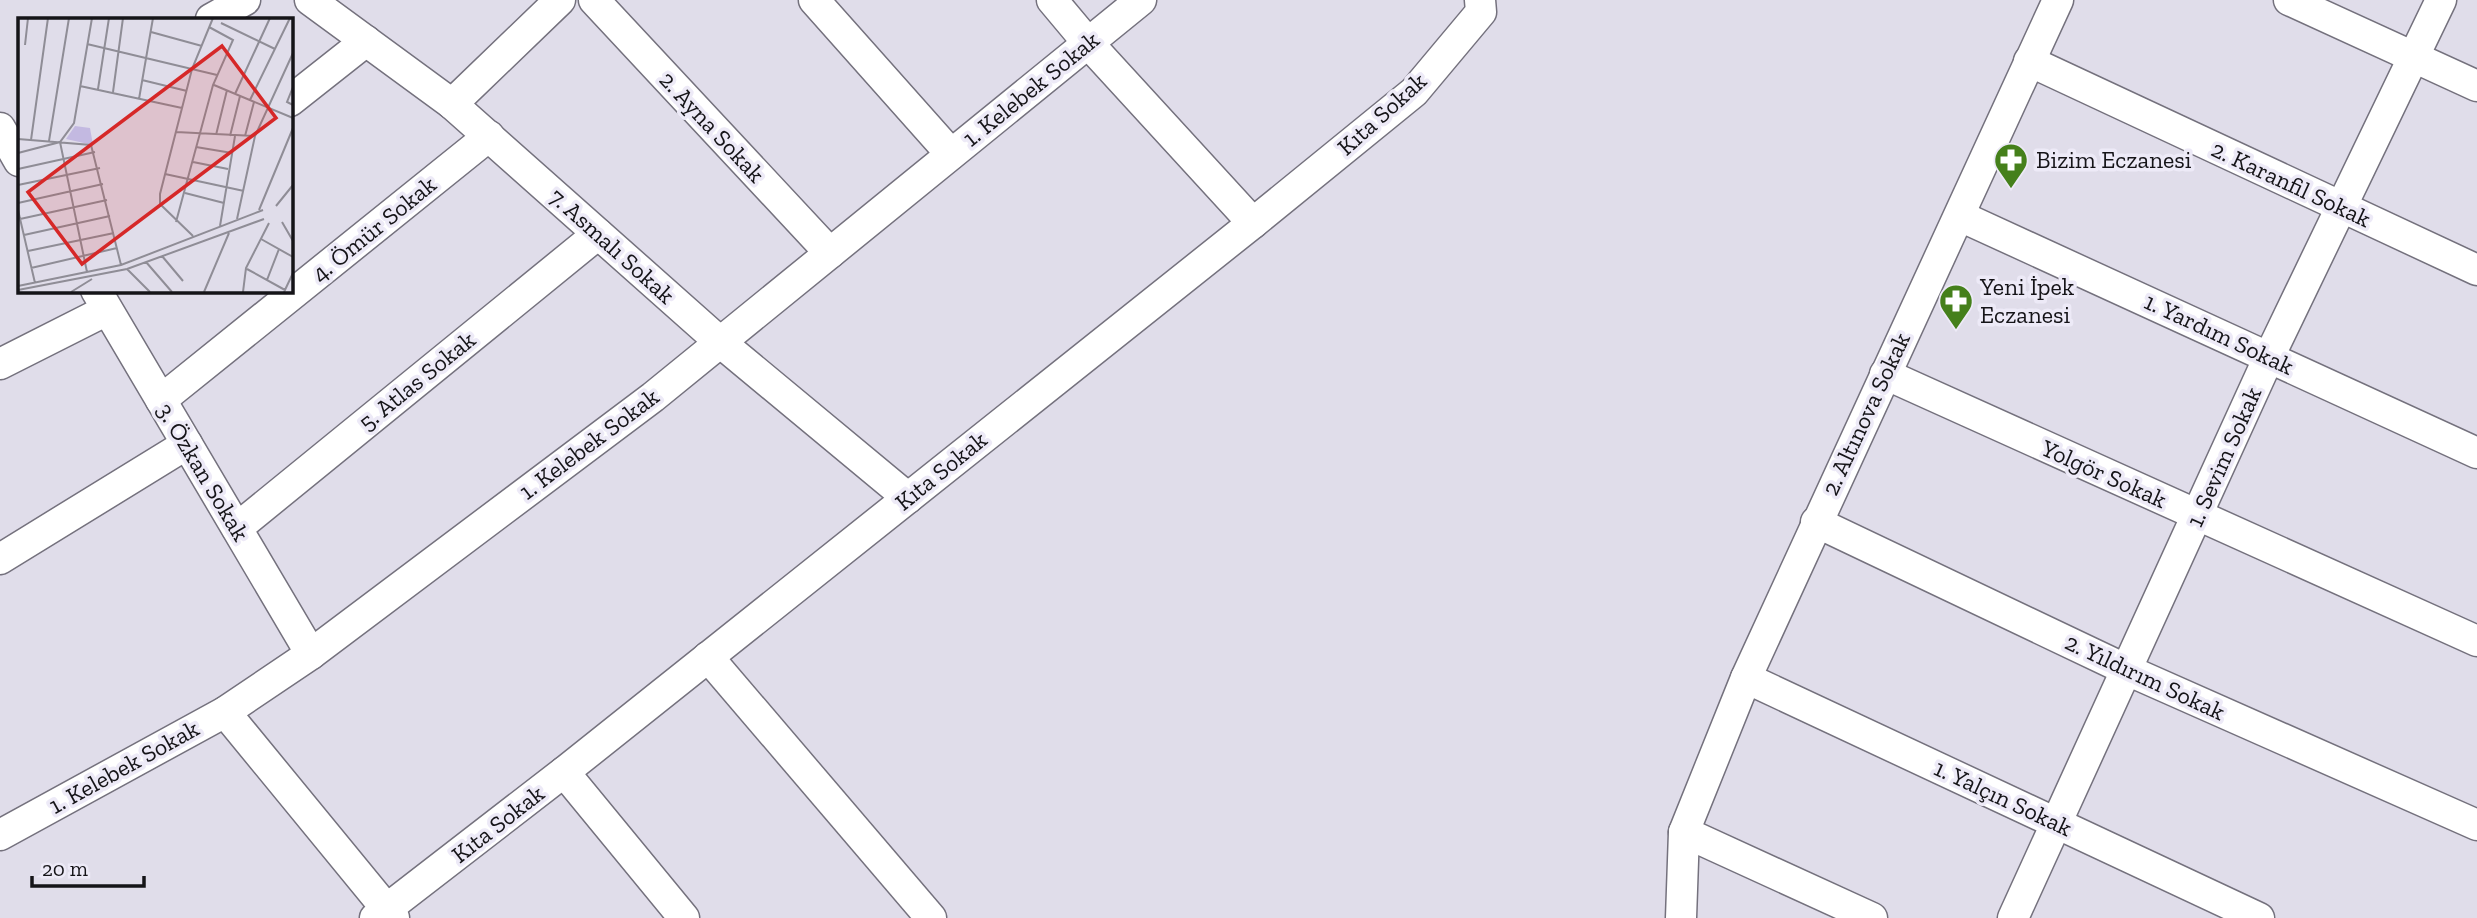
<svg xmlns="http://www.w3.org/2000/svg" width="2477" height="918" viewBox="0 0 2477 918" font-family="'Zilla Slab',serif">
<style>
.lines{fill:none;stroke-linecap:round;stroke-linejoin:round}
.minor-casing{stroke:#74717d;stroke-width:33}
.minor{stroke:#fff;stroke-width:30}
.labels{text-anchor:middle;stroke-width:7;stroke-linejoin:round;paint-order:stroke}
.street-label{font-size:24px;fill:#151418;stroke:#edeaf7}
.poi-label{font-size:24px;fill:#151418;stroke:#edeaf7;text-anchor:start}
.inset-road{fill:none;stroke:#8f8d96;stroke-width:2}
.view{fill:#d62828;fill-opacity:0.15;stroke:#d62828;stroke-width:3.5}
.inset-edge{fill:none;stroke:#151418;stroke-width:3.5}
</style>
<rect width="100%" height="100%" fill="#e0ddea"/>
<g class="lines">
<g class="minor-casing">
<g id="minor">
<path d="M310 0 452 104 720 342 908 498"/>
<path d="M594 0 830 253"/>
<path d="M814 0 951 154"/>
<path d="M1052 0 1088 43 1253 223"/>
<path d="M2289 0 2477 86"/>
<path d="M211 19 245 0"/>
<path d="M2029 61 2477 270"/>
<path d="M290 101 366 41"/>
<path d="M452 104 560 0"/>
<path d="M0 128 19 161"/>
<path d="M1960 216 2477 453"/>
<path d="M96 290 311 654"/>
<path d="M0 364 107 310"/>
<path d="M1885 374 2477 641"/>
<path d="M161 400 489 136"/>
<path d="M1816 522 2127 670 2477 825"/>
<path d="M237 528 598 234"/>
<path d="M0 559 187 444"/>
<path d="M708 657 931 918"/>
<path d="M1746 678 2259 918"/>
<path d="M225 712 394 918"/>
<path d="M564 772 684 918"/>
<path d="M1684 832 1872 918"/>
<path d="M0 835 225 712 311 654 653 397 1141 0"/>
<path d="M375 918 564 772 1253 223 1414 92 1481 12 1480 0"/>
<path d="M1681 918 1684 832 1746 678 2058 0"/>
<path d="M2013 918 2269 357 2441 0"/>
</g>
</g>
<use href="#minor" class="minor"/>
</g>
<defs>
<g id="pharmacy-pin" transform="scale(1.75)"><path d="M0 17L-7.5 6A9.5 9.5 0 1 1 7.5 6Z" fill="#45801b" stroke="#edeaf7"/><path d="M-2-6h4v4h4v4h-4v4h-4v-4h-4v-4h4Z" fill="#fff"/></g>
</defs>
<g fill-rule="evenodd">
<use href="#pharmacy-pin" x="2011" y="160"/>
<use href="#pharmacy-pin" x="1956" y="301"/>
</g>
<g class="labels">
<g class="street-label">
<text transform="translate(1031 89) rotate(-39)" y="8">1. Kelebek Sokak</text>
<text transform="translate(1382 114) rotate(-42)" y="8">Kıta Sokak</text>
<text transform="translate(712 127) rotate(47)" y="8">2. Ayna Sokak</text>
<text transform="translate(2291 184) rotate(25)" y="8">2. Karanfil Sokak</text>
<text transform="translate(374 229) rotate(-39)" y="8">4. Ömür Sokak</text>
<text transform="translate(612 246) rotate(42)" y="8">7. Asmalı Sokak</text>
<text transform="translate(2219 334) rotate(25)" y="8">1. Yardım Sokak</text>
<text transform="translate(417 381) rotate(-39)" y="8">5. Atlas Sokak</text>
<text transform="translate(1866 414) rotate(-65)" y="8">2. Altınova Sokak</text>
<text transform="translate(589 444) rotate(-37)" y="8">1. Kelebek Sokak</text>
<text transform="translate(2224 457) rotate(-66)" y="8">1. Sevim Sokak</text>
<text transform="translate(941 471) rotate(-39)" y="8">Kıta Sokak</text>
<text transform="translate(203 472) rotate(59)" y="8">3. Özkan Sokak</text>
<text transform="translate(2104 474) rotate(24)" y="8">Yolgör Sokak</text>
<text transform="translate(2145 677) rotate(25)" y="8">2. Yıldırım Sokak</text>
<text transform="translate(124 767) rotate(-29)" y="8">1. Kelebek Sokak</text>
<text transform="translate(2003 798) rotate(25)" y="8">1. Yalçın Sokak</text>
<text transform="translate(498 824) rotate(-38)" y="8">Kıta Sokak</text>
</g>
<g class="poi-label">
<text x="2036" y="168">Bizim Eczanesi</text>
<text x="1980" y="295">Yeni İpek<tspan x="1980" dy="28">Eczanesi</tspan></text>
</g>
</g>
<g transform="translate(18 18)">
<rect width="275" height="275" fill="#e0ddea"/>
<path d="M57 108 72 110 75 127 48 121Z" fill="#c3b9e1"/>
<path class="inset-road" d="M203 5 257 31M133 14 184 28M69 26 199 57M7 27 10 0M124 62 169 73M196 67 275 100M62 68 164 90M275 69 269 84 275 87M80 71 91 0M95 74 105 0M217 76 252 0M121 81 135 0M232 82 272 0M158 114 237 118M198 117 209 72M212 118 222 78M227 118 236 84M0 121 73 127 103 247M13 122 30 0M31 123 51 0M42 124 69 254M178 129 214 135M0 135 42 124 56 105 74 0M175 144 210 151M0 151 77 134M147 156 226 173M0 167 82 150M167 175 206 185M0 185 85 166M258 188 275 167M0 192 17 265M241 192 275 110M2 201 89 182M219 201 237 118 275 35M158 204 195 67 215 22 191 9M264 204 275 223M202 208 217 118M6 217 92 198M175 218 142 186V176L174 51 195 0M243 221 275 239M10 233 96 215M144 238 165 263M128 244 154 274M13 250 99 230M109 251 132 274M229 251 267 272M249 262 261 231M0 268 103 247 245 192M0 272 109 251 246 201M53 274 74 261M186 274 211 215M225 274 228 250 251 205M266 274 275 255"/>
<path class="view" d="M204 28 258 100 64 246 10 174Z"/>
<rect width="275" height="275" class="inset-edge"/>
</g>
<path d="M32 876v10h112v-10" fill="none" stroke="#151418" stroke-width="3.5"/>
<text x="42" y="876" font-size="21" fill="#151418" stroke="#edeaf7" stroke-width="5" paint-order="stroke">20 m</text>
</svg>
